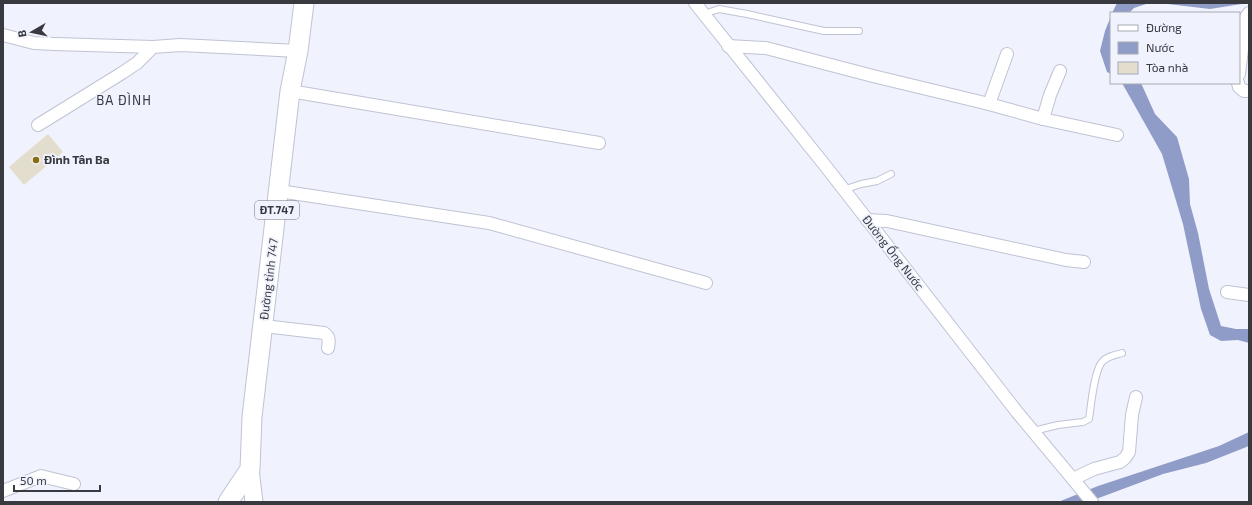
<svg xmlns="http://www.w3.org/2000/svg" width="1252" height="505" viewBox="0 0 1252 505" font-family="'Exo 2',sans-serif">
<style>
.water{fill:#909cc8}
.building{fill:#e3ddcd}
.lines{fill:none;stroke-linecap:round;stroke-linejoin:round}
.lane-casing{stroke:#bfc3d3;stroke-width:8}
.street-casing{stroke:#bfc3d3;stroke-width:14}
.secondary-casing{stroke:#bfc3d3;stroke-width:19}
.primary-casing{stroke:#bfc3d3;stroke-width:21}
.lane{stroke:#fff;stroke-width:6}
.street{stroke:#fff;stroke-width:12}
.secondary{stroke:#fff;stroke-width:17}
.primary{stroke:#fff;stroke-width:19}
.poi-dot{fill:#876d0b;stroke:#f0f3fd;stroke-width:1.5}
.labels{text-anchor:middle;stroke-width:3.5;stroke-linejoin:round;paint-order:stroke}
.shield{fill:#f0f3fd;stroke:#6f7279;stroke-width:1}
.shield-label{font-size:11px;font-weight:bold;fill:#383a40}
.poi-label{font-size:12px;font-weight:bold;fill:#383a40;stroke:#f0f3fd;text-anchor:start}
.street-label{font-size:12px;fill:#383a40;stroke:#f0f3fd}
.neighbourhood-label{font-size:13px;letter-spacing:1px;fill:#383a40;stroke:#f0f3fd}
</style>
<rect width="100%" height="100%" fill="#f0f3fd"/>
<g class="water">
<path d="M1117 3H1149L1134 8 1129 13H1112Z"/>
<path d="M1159 3H1248L1210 9Z"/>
<path d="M1111 16V74L1107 72 1100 51 1105 31Z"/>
<path d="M1122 83H1141L1155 114 1177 137 1189 179 1190 204 1198 233 1209 289 1221 326 1236 329H1249V343L1238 340 1221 341 1210 335 1201 309 1183 224 1162 154Z"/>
<path d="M1249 432V446L1206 463 1163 474 1088 502H1058L1098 486 1219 446Z"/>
</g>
<path class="building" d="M48 134 63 152 24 185 9 167Z"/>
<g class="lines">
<g class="lane-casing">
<g id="lane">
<path d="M704 14 719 9 747 14 824 31H859"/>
<path d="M843 190 861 184 877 181 891 174"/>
<path d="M1033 431 1058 425 1083 422 1089 419C1091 406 1094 371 1102 362 1107 356 1115 355 1122 353"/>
</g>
</g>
<g class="street-casing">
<g id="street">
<path d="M695 3 827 168 1017 412 1092 502"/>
<path d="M3 35 34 43 55 44 153 47 180 45 298 51"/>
<path d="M728 46 766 48 873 76 989 104 1007 54"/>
<path d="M1239 74 1246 17 1249 13"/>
<path d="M1238 83 1239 87 1244 91H1249"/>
<path d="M290 91 599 143"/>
<path d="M989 104 1043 119 1050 95 1060 71"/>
<path d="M1043 119 1117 135"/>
<path d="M38 125 122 73 137 63 153 47"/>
<path d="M279 191 489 223 706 283"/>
<path d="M867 220 887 221 1066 260 1084 262"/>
<path d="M1227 292 1249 295"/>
<path d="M264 326 324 333C330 337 329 341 328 348"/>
<path d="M1073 479 1094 469 1120 462 1125 458 1129 452 1132 415 1136 397"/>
<path d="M3 491 41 476 74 484"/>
</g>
</g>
<g class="secondary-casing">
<path id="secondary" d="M250 469 254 502"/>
</g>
<g class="primary-casing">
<path id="primary" d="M228 502 250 469 252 417 290 91 298 51 304 3"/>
</g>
<use href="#lane" class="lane"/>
<use href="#street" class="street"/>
<use href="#secondary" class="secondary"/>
<use href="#primary" class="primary"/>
</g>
<circle class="poi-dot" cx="36" cy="160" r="4"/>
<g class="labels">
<rect class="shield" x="255" y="201" width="44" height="18" rx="3"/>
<g class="shield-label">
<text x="277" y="214">ĐT.747</text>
</g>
<g class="poi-label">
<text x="44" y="164">Đình Tân Ba</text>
</g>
<g class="street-label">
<text transform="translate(893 253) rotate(52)" y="4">Đường Ống Nước</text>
<text transform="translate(269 279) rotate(-83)" y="4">Đường tỉnh 747</text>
</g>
<g class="neighbourhood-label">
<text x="124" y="105">BA ĐÌNH</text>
</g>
</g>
<rect width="1252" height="505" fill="none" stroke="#383a40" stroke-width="8"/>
<rect x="1110" y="12" width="130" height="72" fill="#f0f3fd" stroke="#a6a9b1"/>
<rect x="1118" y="25" width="20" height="6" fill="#ffffff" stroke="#a6a9b1"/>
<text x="1146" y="32" font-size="12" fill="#383a40">Đường</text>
<rect x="1118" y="42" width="20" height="12" fill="#909cc8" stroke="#a6a9b1"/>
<text x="1146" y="52" font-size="12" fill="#383a40">Nước</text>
<rect x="1118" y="62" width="20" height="12" fill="#e3ddcd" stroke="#a6a9b1"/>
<text x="1146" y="72" font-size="12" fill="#383a40">Tòa nhà</text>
<g transform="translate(32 32) rotate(261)" stroke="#f0f3fd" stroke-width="3" paint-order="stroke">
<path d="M0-3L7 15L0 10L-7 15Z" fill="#383a40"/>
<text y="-6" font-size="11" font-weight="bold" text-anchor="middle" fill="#383a40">B</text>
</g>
<path d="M14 485v6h86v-6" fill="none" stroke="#383a40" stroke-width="2"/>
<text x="20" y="485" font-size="12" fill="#383a40" stroke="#f0f3fd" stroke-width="3" paint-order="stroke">50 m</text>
</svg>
